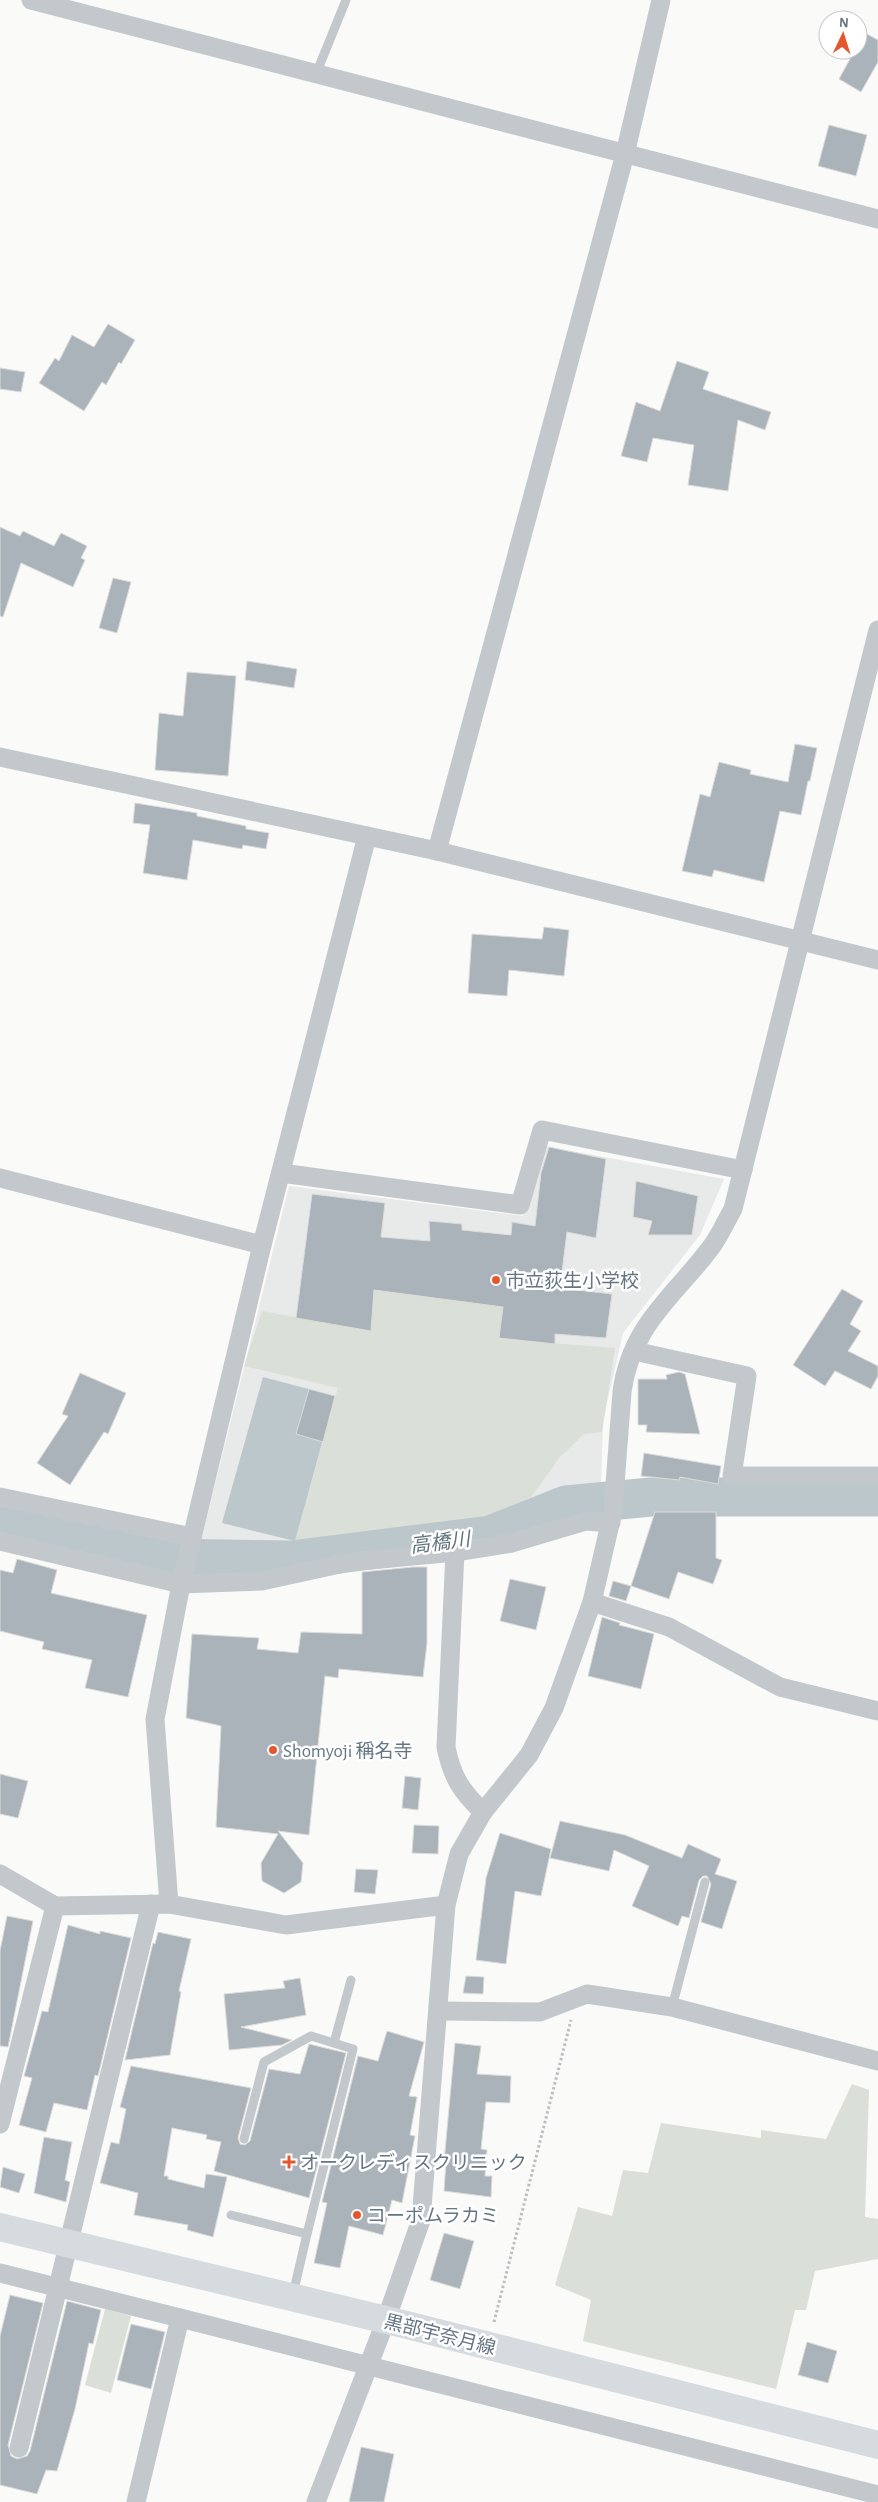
<svg xmlns="http://www.w3.org/2000/svg" width="878" height="2502" viewBox="0 0 878 2502" font-family="'Alegreya Sans','Noto Sans JP',sans-serif">
<style>
.built{fill:#e8e9e9}
.green{fill:#dadfd7}
.water{fill:#bbc7cb}
.lines{fill:none;stroke-linecap:round;stroke-linejoin:round}
.river{stroke:#bbc7cb;stroke-width:39}
.building{fill:#aab3b9;stroke:#dcdcda}
.path{stroke:#bbbfc2;stroke-width:3;stroke-dasharray:2.5 2.5;stroke-linecap:butt}
.lane{stroke:#c3c8cc;stroke-width:9}
.street{stroke:#c3c8cc;stroke-width:19}
.primary{stroke:#d6dbdf;stroke-width:28}
.poi-dot{fill:#e4572e;stroke:#fff;stroke-width:2}
.labels{text-anchor:middle;stroke-width:5;stroke-linejoin:round;paint-order:stroke}
.poi-label{font-size:19px;fill:#657683;stroke:#fff;text-anchor:start}
.street-label{font-size:19px;fill:#657683;stroke:#fff}
.water-label{font-size:20px;font-style:italic;fill:#60757c;stroke:#fff}
</style>
<rect width="100%" height="100%" fill="#fafaf8"/>
<path class="built" d="M544 1146 724 1179 700 1235 623 1333 603 1421 601 1489 576 1491 508 1515 279 1546 200 1545 289 1186 523 1216Z"/>
<g class="green">
<path d="M374 1290 503 1307 499 1339 615 1348 602 1432 584 1434 560 1457 531 1497 498 1514 295 1541 338 1388 244 1366 262 1311 370 1331Z"/>
<path d="M852 2084 869 2090 865 2217 878 2219V2259L815 2271 806 2310H795L776 2389 583 2341 591 2300 555 2285 578 2207 612 2216 623 2170 648 2173 661 2123 761 2138V2130L826 2139Z"/>
<path d="M105 2309 131 2316 111 2393 85 2385Z"/>
</g>
<path class="water" d="M263 1377 335 1396 295 1541 222 1523Z"/>
<g class="lines">
<path class="river" d="M0 1522 156 1558 291 1560 490 1535 566 1505 651 1497H878"/>
</g>
<g class="building">
<path d="M865 33 878 40V62L861 92 839 79 855 50H858V46Z"/>
<path d="M829 125 867 135 856 176 818 166Z"/>
<path d="M108 324 135 340 121 364 119 362 106 385 102 382 84 411 39 383 55 358 59 361 72 335 94 347Z"/>
<path d="M677 361 709 372 703 389 771 412 765 430 738 420 728 491 688 485 694 445 653 438 647 462 621 456 636 402 660 411Z"/>
<path d="M0 368 25 372 21 392 0 389Z"/>
<path d="M0 527 20 536 23 531 54 546 61 533 87 546 81 558 85 560 73 587 21 563 3 617 0 616Z"/>
<path d="M113 578 131 582 117 633 99 628Z"/>
<path d="M247 661 297 669 294 688 245 680Z"/>
<path d="M187 672 236 676 228 776 155 770 159 713 183 716Z"/>
<path d="M795 744 817 748 810 781H808L801 815 780 811 764 882 714 870 712 877 682 871 700 794 710 797 719 762 751 770 750 774 788 782Z"/>
<path d="M135 803 197 813V816L246 826V829L269 833 266 849 243 845 242 849 193 840 187 880 143 873 150 825 133 823Z"/>
<path d="M544 927 569 930 564 976 509 970 507 996 468 993 472 934 542 939Z"/>
<path d="M549 1147 606 1159 596 1238 567 1232 560 1288 612 1294 606 1338 555 1334V1344L499 1338 503 1307 374 1290 371 1331 296 1318 312 1194 385 1203 381 1237 430 1241 429 1221 462 1224V1230L511 1235 512 1222 535 1226 541 1173Z"/>
<path d="M636 1181 698 1196 692 1235H648L652 1221 633 1217Z"/>
<path d="M842 1289 863 1301 850 1324 861 1331 848 1351 878 1366V1376L871 1389 835 1371 825 1386 793 1365Z"/>
<path d="M679 1372 685 1374 700 1434 646 1432 647 1425H638V1379H667L666 1375Z"/>
<path d="M80 1373 126 1393 108 1434 104 1432 70 1485 37 1463 68 1416 62 1414Z"/>
<path d="M309 1389 335 1396 323 1442 296 1434Z"/>
<path d="M644 1453 721 1466 718 1484 680 1477 679 1480 641 1476Z"/>
<path d="M655 1512H716V1558L722 1560 713 1584 678 1572 669 1599 631 1586Z"/>
<path d="M17 1559 57 1570 51 1593 147 1615 128 1697 85 1688 92 1660 42 1649 44 1642 0 1631V1570L13 1573Z"/>
<path d="M413 1567H427V1643L423 1677 339 1669 338 1678 325 1676 309 1835 278 1831 303 1863 301 1882 284 1893 262 1881 261 1863 278 1834 216 1827 221 1726 186 1718 192 1634 259 1638 257 1649 298 1653 301 1632 362 1634V1572Z"/>
<path d="M510 1579 546 1587 536 1630 500 1621Z"/>
<path d="M613 1581 631 1586 626 1601 609 1596Z"/>
<path d="M602 1617 620 1623 619 1625 654 1634 641 1689 588 1676Z"/>
<path d="M0 1774 28 1781 18 1818 0 1814Z"/>
<path d="M405 1776 421 1778 418 1810 402 1808Z"/>
<path d="M560 1821 625 1835 682 1858 688 1844 721 1859 715 1874 737 1881 722 1929 701 1922 711 1884 707 1876H703L699 1880 689 1918 682 1916 678 1926 632 1906 649 1866 614 1850 609 1871 550 1858Z"/>
<path d="M414 1825 439 1826 438 1854 412 1853Z"/>
<path d="M500 1833 551 1849 541 1896 515 1891 506 1964 476 1960 486 1878Z"/>
<path d="M356 1869 378 1870 375 1894 354 1892Z"/>
<path d="M7 1916 33 1921 8 2047 0 2046V1951Z"/>
<path d="M68 1925 100 1934V1931L131 1938 98 2076 95 2075 87 2110 54 2103 46 2132 19 2125 32 2078 24 2076 42 2011 48 2012Z"/>
<path d="M158 1932 191 1939 179 1991 181 1992 170 2055 125 2060 153 1943 155 1944Z"/>
<path d="M466 1976 484 1977 483 1994 463 1993Z"/>
<path d="M300 1978 306 2015 241 2027 292 2040 282 2045 229 2050 224 1994 285 1988 283 1981Z"/>
<path d="M387 2031 424 2042 409 2096 417 2097 410 2135 415 2136 402 2203 392 2200 383 2235 349 2226 340 2268 314 2263 327 2203 322 2202 358 2056 378 2061Z"/>
<path d="M455 2043 481 2046 477 2074 511 2076 510 2103 486 2102 481 2149 487 2150 485 2176H492L491 2197 444 2191 446 2162H444Z"/>
<path d="M309 2044 346 2053 309 2198 214 2171 221 2142 206 2139 207 2135 172 2128 164 2176H168V2179L204 2188 206 2174 227 2177 213 2237 187 2230 188 2225 134 2215 138 2193 100 2183 111 2142 119 2144 126 2109 120 2107 131 2066 251 2088 238 2138 240 2144 245 2145 250 2141 269 2069 300 2074Z"/>
<path d="M44 2137 72 2142 65 2180 70 2182 66 2202 34 2193Z"/>
<path d="M3 2167 25 2174 19 2193 0 2187Z"/>
<path d="M444 2233 474 2241 460 2289 430 2280Z"/>
<path d="M10 2295 43 2303 8 2445 11 2456 17 2459 27 2456 30 2451 67 2301 101 2310 93 2344 89 2343 75 2409 57 2471 46 2470 37 2494 0 2485V2336Z"/>
<path d="M131 2324 165 2332 151 2389 117 2380Z"/>
<path d="M807 2342 837 2351 828 2383 798 2375Z"/>
<path d="M361 2447 394 2454 384 2502H349Z"/>
</g>
<g class="lines">
<path class="path" d="M494 2322 571 2020"/>
<g class="lane">
<path d="M316 74 346 0"/>
<path d="M672 2007 705 1882"/>
<path d="M334 2043 351 1980"/>
<path d="M244 2139 264 2062 311 2036 353 2049 307 2234"/>
<path d="M231 2215 307 2234 293 2294"/>
</g>
<g class="street">
<path d="M31 0 878 219"/>
<path d="M0 757 437 851 878 960"/>
<path d="M437 851 625 154 661 0"/>
<path d="M281 1173 520 1205 542 1130 743 1170"/>
<path d="M0 1178 262 1245"/>
<path d="M634 1351 747 1376 732 1476H878"/>
<path d="M0 1497 192 1537"/>
<path d="M0 1541 181 1584 262 1581 349 1562 455 1552 512 1543 586 1521 611 1523"/>
<path d="M455 1552 446 1747C452 1777 461 1791 483 1812"/>
<path d="M592 1602 669 1627 780 1687 878 1711"/>
<path d="M0 1874 55 1906 169 1904 286 1925 446 1905"/>
<path d="M169 1904 155 1719 181 1584 262 1245 367 836"/>
<path d="M438 2011 540 2012 587 1994 672 2007 878 2061"/>
<path d="M0 2124 55 1906"/>
<path d="M0 2273 180 2318 136 2502"/>
<path d="M180 2318 878 2495"/>
<path d="M19 2448 151 1904"/>
<path d="M316 2502 386 2320 421 2220 446 1905 459 1854 483 1812 529 1755 554 1708 592 1602 613 1511 622 1392C631 1324 675 1296 712 1246 720 1235 726 1221 733 1209L878 630"/>
</g>
<path class="primary" d="M0 2227 407 2325 878 2445"/>
</g>
<g class="poi-dot">
<circle cx="496" cy="1280" r="5"/>
<circle cx="273" cy="1750" r="5"/>
<path d="M286.5 2154.5h5v5h5v5h-5v5h-5v-5h-5v-5h5z"/>
<circle cx="357" cy="2215" r="5"/>
</g>
<g class="labels">
<g class="poi-label">
<text x="506" y="1287">市立荻生小学校</text>
<text x="283" y="1757">Shomyoji 稱名寺</text>
<text x="300" y="2169">オークレディスクリニック</text>
<text x="367" y="2222">コーポムラカミ</text>
</g>
<g class="street-label">
<text transform="translate(440 2334) rotate(14)" y="7">黒部宇奈月線</text>
</g>
<g class="water-label">
<text transform="translate(440 1542) rotate(-7)" y="7">高橋川</text>
</g>
</g>
<g transform="translate(843 35) rotate(4)"><circle r="24" fill="#ffffff" stroke="#c1c8cd"/>
<path d="M0-4L9 19L0 12L-9 19Z" fill="#e4572e"/>
<text y="-8" font-size="14" font-weight="bold" text-anchor="middle" fill="#657683">N</text>
</g>
</svg>
